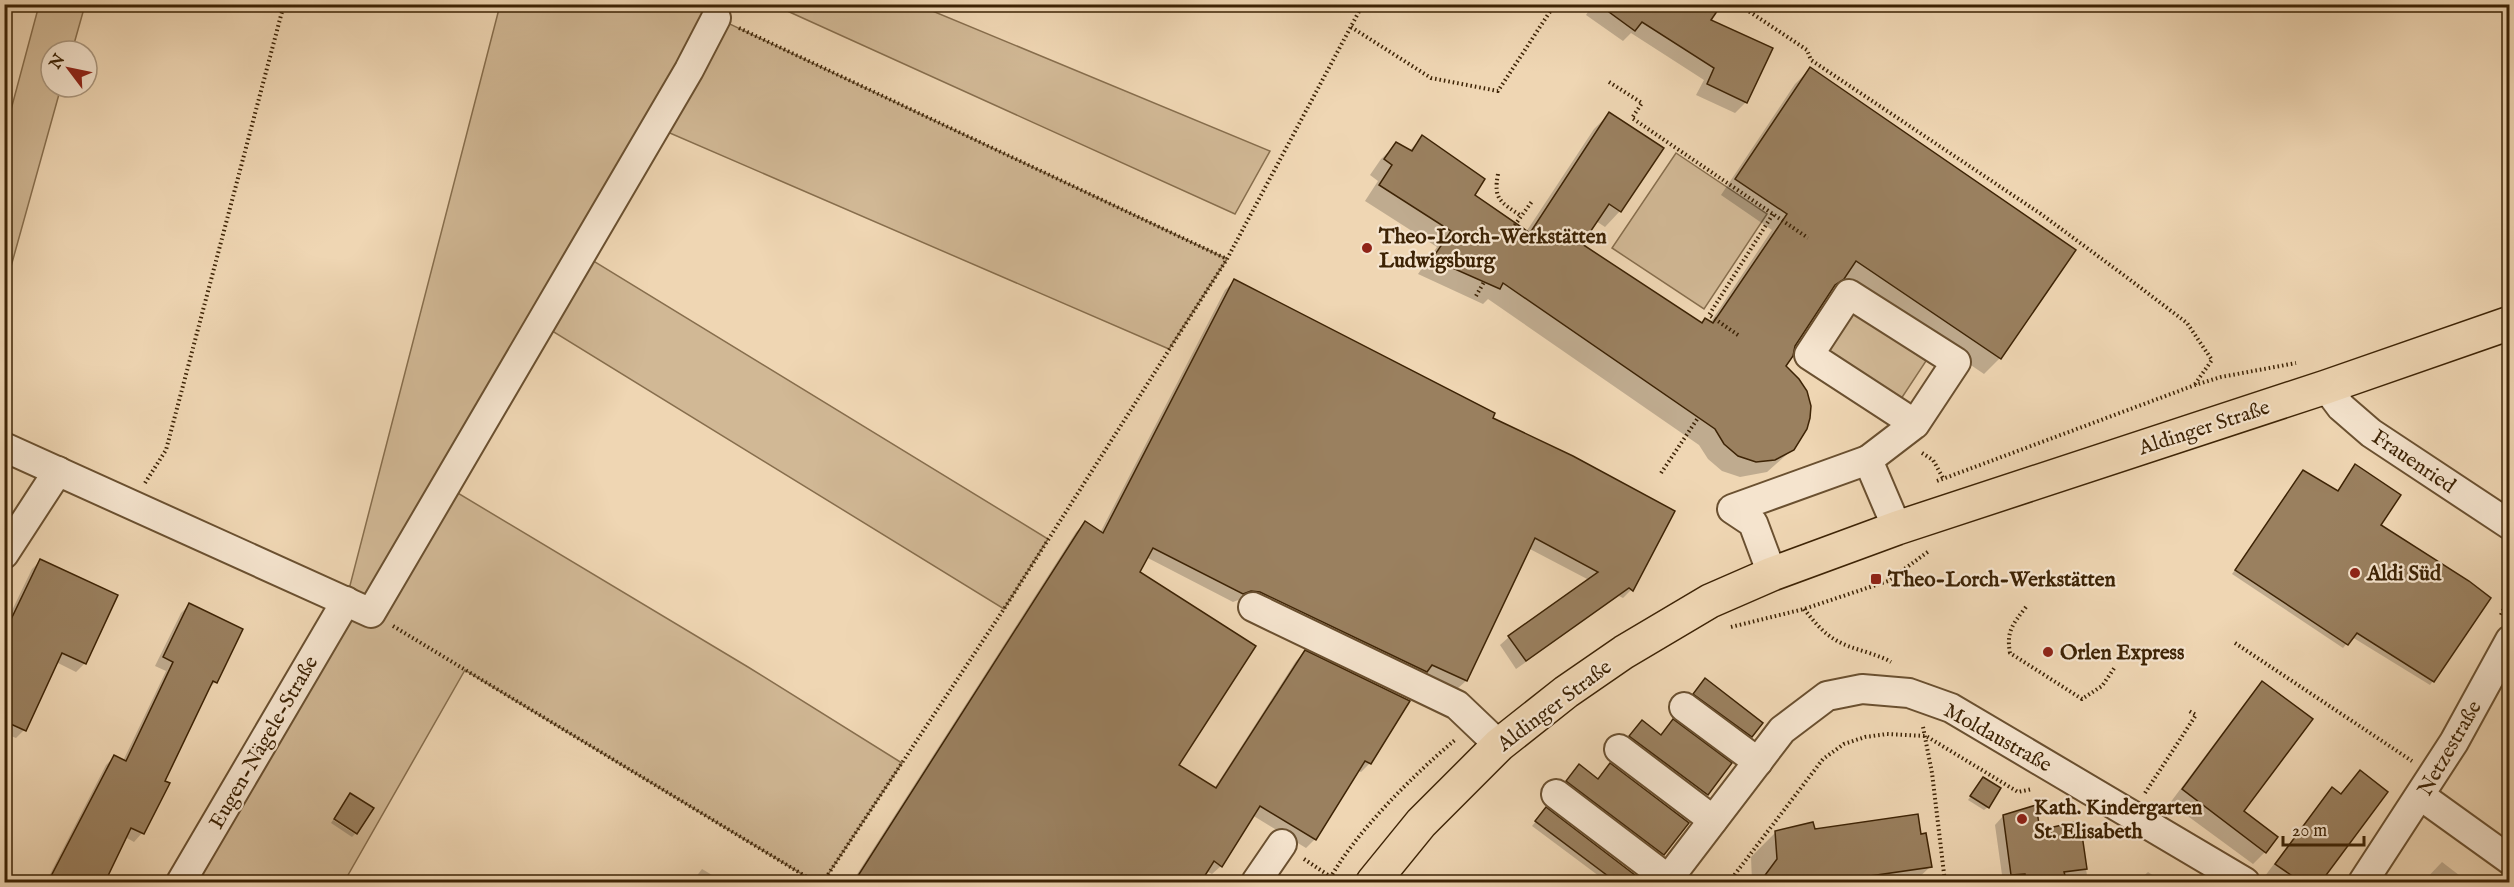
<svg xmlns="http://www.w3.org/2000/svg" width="2514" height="887" viewBox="0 0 2514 887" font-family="'IM FELL English',serif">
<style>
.green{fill:#d1b895;stroke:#876e4d;stroke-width:1.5}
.shadow{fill:#0003}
.building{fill:#9a805f;stroke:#3d2305;stroke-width:1.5}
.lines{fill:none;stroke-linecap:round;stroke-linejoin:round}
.minor-casing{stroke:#6a5030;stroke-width:32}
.major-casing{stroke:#3d2305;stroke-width:36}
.path{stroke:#3d2305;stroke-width:4;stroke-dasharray:1.5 3;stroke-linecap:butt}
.minor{stroke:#f5e4ce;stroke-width:28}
.major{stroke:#efd6b3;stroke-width:33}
.poi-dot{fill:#8f2418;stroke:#f5e4ce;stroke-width:2}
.labels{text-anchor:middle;stroke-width:4.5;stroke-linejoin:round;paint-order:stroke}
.poi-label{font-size:21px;font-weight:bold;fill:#3d2305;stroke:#f5e4ce;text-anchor:start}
.street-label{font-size:21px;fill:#3d2305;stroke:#f5e4ce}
</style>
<rect width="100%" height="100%" fill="#efd6b3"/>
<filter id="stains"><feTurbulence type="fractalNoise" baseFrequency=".00333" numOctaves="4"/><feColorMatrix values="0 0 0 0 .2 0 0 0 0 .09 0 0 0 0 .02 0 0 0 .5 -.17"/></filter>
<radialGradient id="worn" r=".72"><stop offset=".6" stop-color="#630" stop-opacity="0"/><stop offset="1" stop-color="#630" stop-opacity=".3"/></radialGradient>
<g class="green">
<path d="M39 5H85L72 51H51V87H61L5 288V132Z"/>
<path d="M500 5H723L717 18 1227 259 1169 349 656 127 582 254 1048 539 1004 609 541 324 446 486 748 667 902 763 823 882H815L465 670 344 882H181L346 601Z"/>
<path d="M774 5H918L1270 151 1235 214Z"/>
<path d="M1676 153 1767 214 1704 309 1612 248Z"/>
<path d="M1853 312 1926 361 1899 402 1826 353Z"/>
</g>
<g class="shadow">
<path d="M1593 4H1711L1709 21 1746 102 1735 113 1696 95 1704 80 1631 33 1623 41 1586 15Z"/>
<path d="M1810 69 2074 250 2000 358 1984 374 1843 278 1828 292 1794 345 1784 367 1793 449 1767 472 1740 477 1722 471 1708 459 1699 445 1488 299 1483 304 1418 274 1437 247 1365 201 1378 181 1370 175 1381 159 1397 144 1409 151 1423 137 1473 196 1526 232 1594 129 1609 114 1620 211 1605 227 1596 221 1580 245 1701 324 1705 320 1710 323 1772 230 1721 195 1795 84Z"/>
<path d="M1234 281 1491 418 1631 590 1623 598 1619 596 1516 669 1500 645 1509 637 1589 580 1528 548 1466 681 1457 689 1251 600 1241 599 1233 602 1146 557 1138 572 1177 766 1214 789 1296 661 1305 652 1370 763 1361 772 1357 770 1315 839 1306 848 1252 815 1221 866 1212 874 1206 871 1199 882H852L1076 532 1085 523 1100 533 1225 290Z"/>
<path d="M2352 470 2378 525 2433 681 2430 685 2352 637 2343 648 2232 574 2300 475 2337 492Z"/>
<path d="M41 560 85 663 76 672 56 662 24 730 16 738 11 736 4 749V627L32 569Z"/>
<path d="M189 605 241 630 215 682 206 692 163 782 168 784 142 833 134 842 125 837 103 882H46L106 765 114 757 123 761 166 671 155 666 181 613Z"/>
<path d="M2262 683 2242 811 2265 852 2253 864 2170 803 2250 696Z"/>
<path d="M1701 684 1751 736 1747 740 1691 698Z"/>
<path d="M1638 726 1661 737 1730 764 1703 798 1627 741Z"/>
<path d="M1575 770 1598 780 1663 854 1660 858 1563 785Z"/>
<path d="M2360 772 2386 792 2319 882H2273L2265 876 2321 801 2332 789 2339 795Z"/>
<path d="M1983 779 1988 807 1984 810 1968 800Z"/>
<path d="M1546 809 1642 882H1607L1532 826Z"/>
<path d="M2003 816 2038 832 2079 823 2088 882H2003L1995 825Z"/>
<path d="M333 820 355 834 352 837 331 823Z"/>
<path d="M1814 831 1920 835 1930 867 1914 882H1752L1751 857 1776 832Z"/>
<path d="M2442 862 2468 882H2423Z"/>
<path d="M702 869 724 882H692Z"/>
<path d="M2148 872 2163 882H2137Z"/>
</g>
<g class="building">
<path d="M1598 4H1722L1711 20 1773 48 1747 103 1707 84 1714 68 1642 22 1635 31Z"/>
<path d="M1810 67 2076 250 2001 359 1856 261 1844 279 1835 285 1795 346 1793 356 1786 366 1799 379 1807 391 1811 406 1810 418 1807 429 1794 450 1775 460 1756 462 1738 456 1724 444 1715 429 1503 283 1500 289 1432 259 1451 231 1379 185 1392 165 1384 159 1396 142 1412 151 1422 135 1485 179 1475 195 1530 233 1609 112 1664 148 1621 212 1609 204 1582 244 1702 323 1705 318 1713 323 1787 214 1735 179Z"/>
<path d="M1234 279 1495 413 1493 418 1573 456 1675 511 1633 591 1629 588 1526 661 1508 636 1598 572 1535 538 1467 681 1432 665 1427 672 1260 592 1251 591 1243 594 1153 548 1140 572 1256 646 1179 765 1216 788 1305 650 1410 701 1371 764 1365 761 1316 840 1260 806 1222 867 1214 861 1201 882H854L1085 521 1103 533Z"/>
<path d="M2355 464 2401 495 2381 525 2469 581 2491 598 2434 682 2357 633 2348 645 2235 570 2303 470 2338 491Z"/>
<path d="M40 559 118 595 86 664 62 653 26 731 4 721V634Z"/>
<path d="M189 603 243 629 217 683 213 681 165 781 170 783 144 834 131 828 105 882H48L114 755 126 761 173 662 163 657Z"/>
<path d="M1705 678 1763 723 1752 737 1693 694Z"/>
<path d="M2262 681 2313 719 2244 811 2278 837 2266 853 2182 789Z"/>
<path d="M1673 719 1732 763 1708 795 1629 736 1642 720 1661 735Z"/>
<path d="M1610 763 1689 823 1664 855 1566 781 1579 764 1598 779Z"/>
<path d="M2360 770 2388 792 2321 882H2301L2275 864 2332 787 2341 794Z"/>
<path d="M1983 777 2001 788 1989 808 1970 796Z"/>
<path d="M350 793 374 808 357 834 334 819Z"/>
<path d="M2036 805 2040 830 2080 821 2087 869 2064 872 2067 882H2027L2025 874 2011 875 2003 815Z"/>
<path d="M1546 807 1644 882H1616L1535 821Z"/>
<path d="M1918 814 1921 834 1926 833 1932 867 1828 882H1760L1777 859 1775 831 1813 822 1815 829Z"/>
</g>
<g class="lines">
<g class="minor-casing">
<g id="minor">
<path d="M2326 387 2341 407 2371 433 2510 525"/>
<path d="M4 447 371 613 689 70 716 18"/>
<path d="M1868 460 1915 424 1956 362 1849 294 1809 355 1915 424"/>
<path d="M4 554 58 471"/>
<path d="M1772 574 1753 523 1732 509 1868 460 1897 528"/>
<path d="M1253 607 1457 705 1499 745"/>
<path d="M1684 707 1758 762"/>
<path d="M1619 749 1713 820"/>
<path d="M1556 794 1668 879"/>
<path d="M2421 796 2510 860"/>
<path d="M181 882 346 601"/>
<path d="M1256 882 1282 844"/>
<path d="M1666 882 1782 730 1827 696 1862 689 1909 693 1951 708 2245 882"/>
<path d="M2363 882 2454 742 2510 640"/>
</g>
</g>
<g class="major-casing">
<path id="major" d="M1373 882 1421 823 1499 745 1566 692 1624 652 1710 601 1772 574 1897 528 2326 387 2510 323"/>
</g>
<g class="path">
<path d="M1738 4 1807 50 1811 60 2041 214 2129 279 2187 323 2212 360 2195 384"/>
<path d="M1351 27 1431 78 1498 91 1555 4"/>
<path d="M739 28 1227 259"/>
<path d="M1609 82 1642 103 1632 118 1808 238"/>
<path d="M1498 174C1493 200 1501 202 1521 216"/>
<path d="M1512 229 1533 200"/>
<path d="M1476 296 1484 282"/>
<path d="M1738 335 1709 315 1773 214"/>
<path d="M1922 453 1933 460 1943 478"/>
<path d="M1661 473 1698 418"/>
<path d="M1937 481 2195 385 2221 377 2296 363"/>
<path d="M145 483 166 450 284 4"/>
<path d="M2026 607C2013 624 2006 631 2010 653L2082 699 2102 686 2115 667"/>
<path d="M1804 609C1813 620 1821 631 1834 639 1851 650 1874 652 1891 662"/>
<path d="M2501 615 2510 594"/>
<path d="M393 626 815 882"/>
<path d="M1731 627 1804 609 1888 581 1929 551"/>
<path d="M2235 643 2412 761"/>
<path d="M1923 727 1932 773 1945 882"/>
<path d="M2145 793 2196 715 2189 711"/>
<path d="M1304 859 1331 877"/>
<path d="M823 882 1004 609 1227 259 1363 4"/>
<path d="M1328 882C1353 835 1413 775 1455 740"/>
<path d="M1729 882 1823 759 1844 744 1865 737 1887 734 1926 736 2018 792 2032 789"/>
</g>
<use href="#minor" class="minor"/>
<use href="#major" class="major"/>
</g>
<g class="poi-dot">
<circle cx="1367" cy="248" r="6"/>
<circle cx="2355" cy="573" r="6"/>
<rect x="1870" y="573" width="12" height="12" rx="3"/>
<circle cx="2048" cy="652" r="6"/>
<circle cx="2022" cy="819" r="6"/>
</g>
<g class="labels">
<g class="poi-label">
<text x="1379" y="243">Theo-Lorch-Werkstätten<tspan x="1379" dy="24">Ludwigsburg</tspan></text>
<text x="2367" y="580">Aldi Süd</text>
<text x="1888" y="586">Theo-Lorch-Werkstätten</text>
<text x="2060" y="659">Orlen Express</text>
<text x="2034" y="814">Kath. Kindergarten<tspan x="2034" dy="24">St. Elisabeth</tspan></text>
</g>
<g class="street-label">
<text transform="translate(2204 427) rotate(-18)" y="7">Aldinger Straße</text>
<text transform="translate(2414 461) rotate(34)" y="7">Frauenried</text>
<text transform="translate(1554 705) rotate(-37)" y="7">Aldinger Straße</text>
<text transform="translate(1998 737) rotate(29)" y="7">Moldaustraße</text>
<text transform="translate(263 742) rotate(-60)" y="7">Eugen-Nägele-Straße</text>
<text transform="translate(2449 748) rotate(-60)" y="7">Netzestraße</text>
</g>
</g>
<rect width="2514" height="887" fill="none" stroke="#efd6b3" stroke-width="24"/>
<rect x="6" y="6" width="2502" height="875" fill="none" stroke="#3d2305" stroke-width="3"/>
<rect x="12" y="12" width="2490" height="863" fill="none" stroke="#3d2305" stroke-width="1.5"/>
<g transform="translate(69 69) rotate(302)"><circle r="28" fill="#f5e4ce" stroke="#ab977e" stroke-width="1.5"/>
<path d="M0-4.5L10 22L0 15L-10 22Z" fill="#8f2418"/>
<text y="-9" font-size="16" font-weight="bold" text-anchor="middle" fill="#3d2305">N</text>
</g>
<path d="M2283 836v9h81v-9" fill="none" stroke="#3d2305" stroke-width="3"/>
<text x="2292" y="836" font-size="18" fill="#3d2305" stroke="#f5e4ce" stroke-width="4.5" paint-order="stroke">20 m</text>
<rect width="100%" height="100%" filter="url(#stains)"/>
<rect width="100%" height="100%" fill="url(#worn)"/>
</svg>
